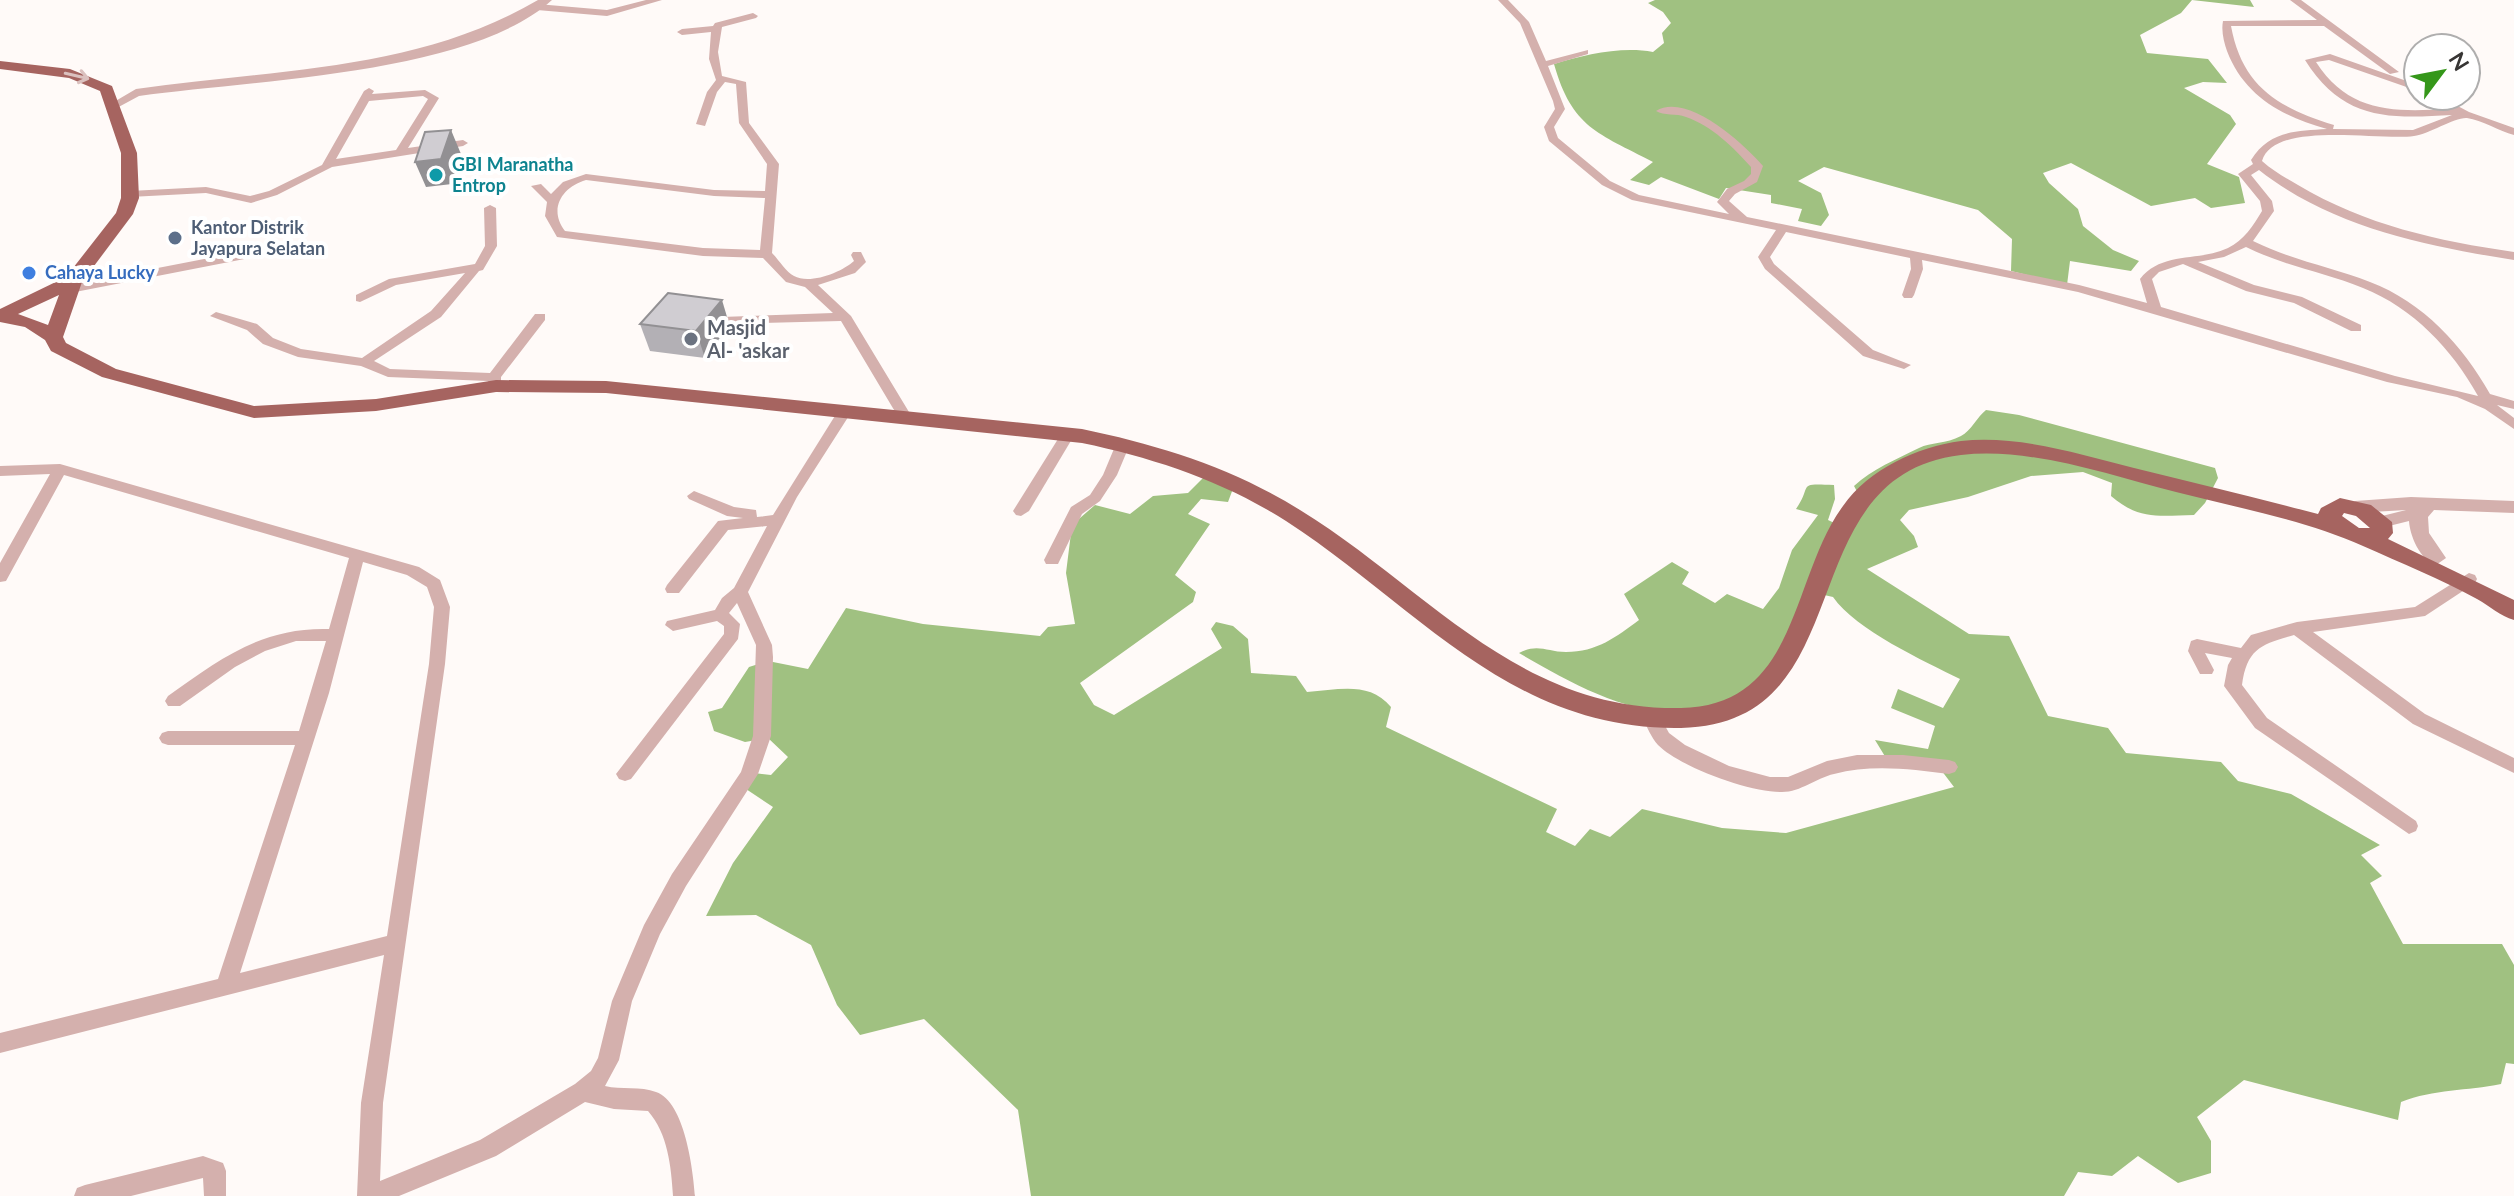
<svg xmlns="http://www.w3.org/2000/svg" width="2514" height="1196" viewBox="0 0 2514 1196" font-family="Lato,sans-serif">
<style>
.forest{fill:#a0c181}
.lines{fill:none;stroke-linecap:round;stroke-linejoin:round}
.minor{fill:#d4b0ad;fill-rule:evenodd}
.tertiary{fill:#d4b0ad;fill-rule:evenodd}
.trunk{fill:#a66460;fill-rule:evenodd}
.wall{fill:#b3b0b5}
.shaded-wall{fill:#929093}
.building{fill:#d0cdd2;stroke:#929093;stroke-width:2}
.oneway{stroke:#dbc1bf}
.culture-dot{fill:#0f9aa8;stroke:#fff;stroke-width:3}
.service-dot{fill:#5c6f8a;stroke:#fff;stroke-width:3}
.shop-dot{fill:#3f7fe0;stroke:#fff;stroke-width:3}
.worship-dot{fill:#6b7280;stroke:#fff;stroke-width:3}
.labels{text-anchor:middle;stroke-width:8;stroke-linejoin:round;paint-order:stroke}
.far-culture-label{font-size:18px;font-weight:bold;fill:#0d838f;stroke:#fff;text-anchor:start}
.far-service-label{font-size:18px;font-weight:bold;fill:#4e5e75;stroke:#fff;text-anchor:start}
.far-shop-label{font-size:18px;font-weight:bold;fill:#366cbe;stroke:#fff;text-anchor:start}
.worship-label{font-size:20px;font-weight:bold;fill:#5b616d;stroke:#fff;text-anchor:start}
</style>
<rect width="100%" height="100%" fill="#fffaf8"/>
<g class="forest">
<path d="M1655 0H2250L2254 7 2192 0 2181 13 2140 35 2147 53 2208 59 2227 83 2203 82 2184 88 2230 115 2236 124 2207 164 2239 177 2245 203 2211 208 2195 198 2151 206 2071 163 2043 173 2049 183 2078 209 2083 226 2113 250 2139 261 2131 271 2070 261 2067 285 2011 271 2012 239 1978 210 1824 167 1798 181 1821 193 1829 215 1821 226 1798 221 1802 209 1771 203V195L1726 188 1719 199 1661 177 1649 185 1630 180 1653 162C1598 133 1572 128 1554 64 1584 55 1621 46 1653 52L1664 43 1662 33 1671 23 1663 12 1648 3Z"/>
<path d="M1986 410 2019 415 2215 468 2218 478 2205 503 2194 515C2158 516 2139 520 2111 496L2112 483 2083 472 2031 476 1968 497 1909 510 1900 520 1914 536 1918 547 1867 569 1969 634 2009 636 2048 716 2108 728 2126 753 2221 762 2238 781 2291 794 2380 845 2361 855 2382 876 2370 883 2403 944H2502L2514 965V1064L2506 1063 2501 1084C2467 1091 2434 1089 2401 1102L2398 1120 2244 1080 2197 1117 2211 1141V1173L2178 1183 2138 1156 2112 1176 2078 1172 2064 1196H1031L1018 1110 924 1019 860 1035 837 1005 811 945 756 915 706 916 733 863 773 807 746 789 754 773 771 775 788 757 768 738 745 742 714 731 708 712 722 708 749 667 768 661 808 669 846 608 923 624 1040 636 1048 627 1075 624 1066 573 1072 525 1095 505 1130 514 1153 496 1188 493 1208 473 1234 486 1228 502 1201 499 1188 514 1210 524 1175 575 1196 592 1193 602 1080 683 1094 705 1114 715 1222 648 1211 629 1216 622 1233 626 1248 639 1251 673 1296 676 1307 692C1339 690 1369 681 1391 707L1386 727 1557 809 1546 832 1575 846 1590 829 1610 837 1642 809 1722 828 1786 833 1954 787 1935 762 1886 758 1875 740 1928 749 1935 726 1891 708 1898 689 1943 708 1960 679C1924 661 1856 630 1833 597L1811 592C1801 612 1780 666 1766 679 1760 686 1748 690 1740 695 1666 738 1585 691 1519 653 1538 643 1547 652 1566 652 1597 652 1616 637 1639 620L1624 594 1672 562 1689 572 1682 584 1715 603 1727 594 1763 609 1779 588 1792 550 1818 515 1796 509C1813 485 1795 483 1834 485L1835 499 1828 520 1845 528 1866 508 1854 486C1872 469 1897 459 1919 448 1931 442 1946 444 1961 436 1971 431 1977 417 1986 410Z"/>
</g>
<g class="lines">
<g class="minor">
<path d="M646 0H662L607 16 537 10 532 7 537 4 607 10Z"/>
<path d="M1498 0H1508L1529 22 1546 61 1588 50V54L1548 66 1565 109 1554 127 1558 138 1610 181 1639 195 1729 214 1717 202 1727 189 1744 181 1751 174V167C1733 147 1712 126 1686 117 1676 113 1664 116 1656 111 1687 92 1743 143 1763 166L1757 182 1735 194 1729 201 1747 217 2079 285 2147 303 2140 279C2162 251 2198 262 2228 248 2244 240 2253 226 2262 211L2260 201 2238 174 2253 164 2251 160C2269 131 2295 131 2327 129 2283 117 2244 96 2227 51 2224 42 2221 31 2223 21L2317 20 2290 0H2301L2399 72 2390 74 2324 26H2231C2242 86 2278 108 2334 125L2333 129 2413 130 2452 115C2387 119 2343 120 2305 60L2330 54 2418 85V91L2329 60 2316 62C2349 113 2393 112 2448 109L2426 96H2439L2469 112 2514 128V135C2499 131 2482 120 2467 118 2455 117 2429 134 2414 136 2379 141 2274 120 2262 161 2273 171 2286 178 2298 185 2365 225 2438 241 2514 252V260C2425 246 2331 227 2259 170L2251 175 2272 201 2274 211 2253 241C2291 260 2331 267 2370 282 2423 302 2463 346 2490 394L2514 401V409L2497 405 2514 418V429L2485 409 2457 397 2387 382 2078 292 1922 260 1923 269 1914 295 1912 298H1904L1902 295 1911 269 1910 258 1786 232 1770 257 1774 264 1873 350 1911 365 1904 369 1863 356 1765 269 1758 257 1776 230 1632 200 1602 185 1549 141 1544 127 1555 109 1553 101 1520 23ZM2246 247C2284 266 2324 272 2363 288 2413 308 2452 349 2478 396L2395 376 2161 307 2152 279 2159 272 2183 264 2246 291 2294 303 2351 331H2361V325L2302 297 2254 285 2198 262 2224 257Z"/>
<path d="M753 13 758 16 756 18 722 27 718 52 722 76 746 82 749 123 779 164 772 253C779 260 786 272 794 276 810 285 842 272 854 261L851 255 853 252H861L866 262 855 273 818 285 851 316 912 417 910 420H900L841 321 716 324V318L721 317 833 313 805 287 786 282 763 258 703 256 557 237 545 216 547 202 531 186 541 184 551 194 563 182 586 174 714 190 765 191 767 164 739 123 736 84 725 82 717 92 705 126 696 124 707 92 716 80 709 59 711 32 682 35 677 32 682 29 713 26 715 23ZM586 180 714 196 765 198 760 250 703 248 565 231C548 209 562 187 586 180Z"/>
<path d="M369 88 374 91 372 94 425 90 439 98 408 148 463 140 468 143 463 146 332 167 277 195 251 203 206 193 130 197 124 194 130 191 206 187 250 196 269 191 322 165 364 91ZM423 96 428 99 396 150 336 159 369 101Z"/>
<path d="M490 205 496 208 497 246 483 270 479 271 441 317 374 361 390 369 490 373 535 314H545V320L501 377V389H491L488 381 388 377 361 366 298 357 263 344 247 330 210 316 216 312 257 324 273 338 301 349 362 358 431 311 465 273 396 285 360 302 356 301V295L389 279 475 264 485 246 484 208Z"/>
<path d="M266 247 270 248V254L70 293 64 289 70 285Z"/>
<path d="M845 407 852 411 797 497 748 592 772 645 773 657 771 736 758 774 686 886 660 934 632 1001 619 1060 605 1086C621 1090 641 1086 656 1092 685 1102 693 1170 695 1196H673C671 1166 668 1134 648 1111L614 1109 585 1102 496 1156 399 1196H357L361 1103 384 955 0 1053V1033L218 979 295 745H168L162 743 159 738 162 733 168 731H299L326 641H296L265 651 235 667 180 706H168L165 701 168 696C220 659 262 627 329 629L349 558 64 475 6 581 0 582V563L50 474 0 476V466L60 464 419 567 440 580 450 607 445 664 383 1103 380 1181 480 1140 575 1084 591 1071 598 1058 612 1001 644 925 672 874 741 772 753 736 756 645 737 603 729 613 740 624 738 639 631 779 625 781 619 779 616 774 724 634V626L717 621 673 631 665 625 667 621 715 610 722 598 734 588 767 526 728 530 679 593H667L665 589 667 585 718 521 743 518 727 516 689 499 687 496 694 491 734 507 756 510 757 517 773 515 838 411ZM363 562 407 575 427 587 434 607 429 664 387 936 240 973 329 693Z"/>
<path d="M1068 430 1075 434 1029 511 1021 516 1016 515 1013 511 1063 431Z"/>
<path d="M1123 440 1130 444 1117 475 1100 501 1082 514 1058 564H1046L1044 560 1071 507 1090 495 1103 475 1116 444Z"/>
<path d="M2469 573 2475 575 2477 579 2475 583 2425 616 2313 632 2425 714 2514 758V773L2413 724 2294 635C2262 644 2247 648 2242 685L2267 718 2416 821 2418 826 2416 831 2409 834 2255 728 2224 686 2228 665 2232 658 2205 653 2214 670 2212 674H2200L2188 651 2191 641 2197 639 2241 648 2251 635 2297 622 2415 607Z"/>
<path d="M1652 711 1658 713 1669 733 1685 745 1729 766 1770 777H1788L1827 761 1857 755H1903L1949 760 1955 762 1958 767 1955 772 1949 774C1911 769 1871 764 1834 774 1816 778 1801 792 1782 792 1751 793 1680 767 1658 745 1651 737 1647 727 1643 718L1646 713Z"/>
<path d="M203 1156 223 1163 226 1171V1196H204L203 1178 131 1196H74L77 1188 85 1185Z"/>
</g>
<g class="tertiary">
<path d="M538 0H552C470 75 249 80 139 96L113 110 107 106 136 89C274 69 415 72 538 0Z"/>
<path d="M2411 497 2514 501V513L2434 510 2428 517 2429 533 2446 558 2436 565C2420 560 2410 536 2409 521L2381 528 2372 522 2374 518 2406 510 2355 513 2346 507 2355 501Z"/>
</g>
<path class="trunk" d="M0 61 70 69 112 86 137 153 139 198 133 214 82 282 63 337 66 343 116 369 254 406 376 399 496 380 606 381 1082 429C1159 445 1233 468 1300 510 1427 588 1518 711 1681 708 1799 706 1790 578 1843 506 1869 469 1917 447 1961 441 2020 435 2078 454 2134 468 2196 483 2257 498 2318 514L2321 508 2340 498 2371 505 2392 522 2393 533 2388 539 2514 600V620C2500 616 2490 606 2477 599 2441 579 2401 563 2363 546 2305 520 2238 508 2176 492 2108 475 2032 447 1961 455 1785 476 1867 724 1681 728 1510 731 1416 605 1286 521 1223 481 1154 458 1082 443L606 393 496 392 376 411 254 418 102 377 51 351 45 340 25 327 0 322V309L66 277 116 213 121 198V153L100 91 69 78 0 69ZM59 295 48 325 18 314ZM2344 513 2356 516 2370 528H2359L2342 516Z"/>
</g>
<path class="wall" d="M640 324 730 327 705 358 650 351Z"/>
<g class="shaded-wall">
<path d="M451 130 461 154 452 184 426 187 415 162Z"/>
<path d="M722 300 730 327 705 358 696 331Z"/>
</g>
<g class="building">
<path d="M451 130 441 159 415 162 425 132Z"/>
<path d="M668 293 722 300 696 331 640 324Z"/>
</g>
<defs><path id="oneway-shaft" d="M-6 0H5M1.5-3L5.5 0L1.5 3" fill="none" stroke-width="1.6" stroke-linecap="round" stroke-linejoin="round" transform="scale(2)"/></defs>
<use class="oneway" href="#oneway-shaft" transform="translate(77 76) rotate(13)"/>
<circle class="culture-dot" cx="436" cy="175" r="8"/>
<circle class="service-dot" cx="175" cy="238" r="8"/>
<circle class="shop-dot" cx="29" cy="273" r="8"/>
<circle class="worship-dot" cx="691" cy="339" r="8"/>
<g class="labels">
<g class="far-culture-label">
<text x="452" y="171">GBI Maranatha<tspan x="452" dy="21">Entrop</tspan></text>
</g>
<g class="far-service-label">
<text x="191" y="234">Kantor Distrik<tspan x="191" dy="21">Jayapura Selatan</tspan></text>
</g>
<g class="far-shop-label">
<text x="45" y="279">Cahaya Lucky</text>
</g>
<g class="worship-label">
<text x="707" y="335">Masjid<tspan x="707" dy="23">Al- 'askar</tspan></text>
</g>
</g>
<g transform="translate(2442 72) rotate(58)"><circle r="38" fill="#ffffff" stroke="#afaeae" stroke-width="2"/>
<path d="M0-6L14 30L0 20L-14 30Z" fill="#35971a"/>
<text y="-12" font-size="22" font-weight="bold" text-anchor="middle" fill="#373534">N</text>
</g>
</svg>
